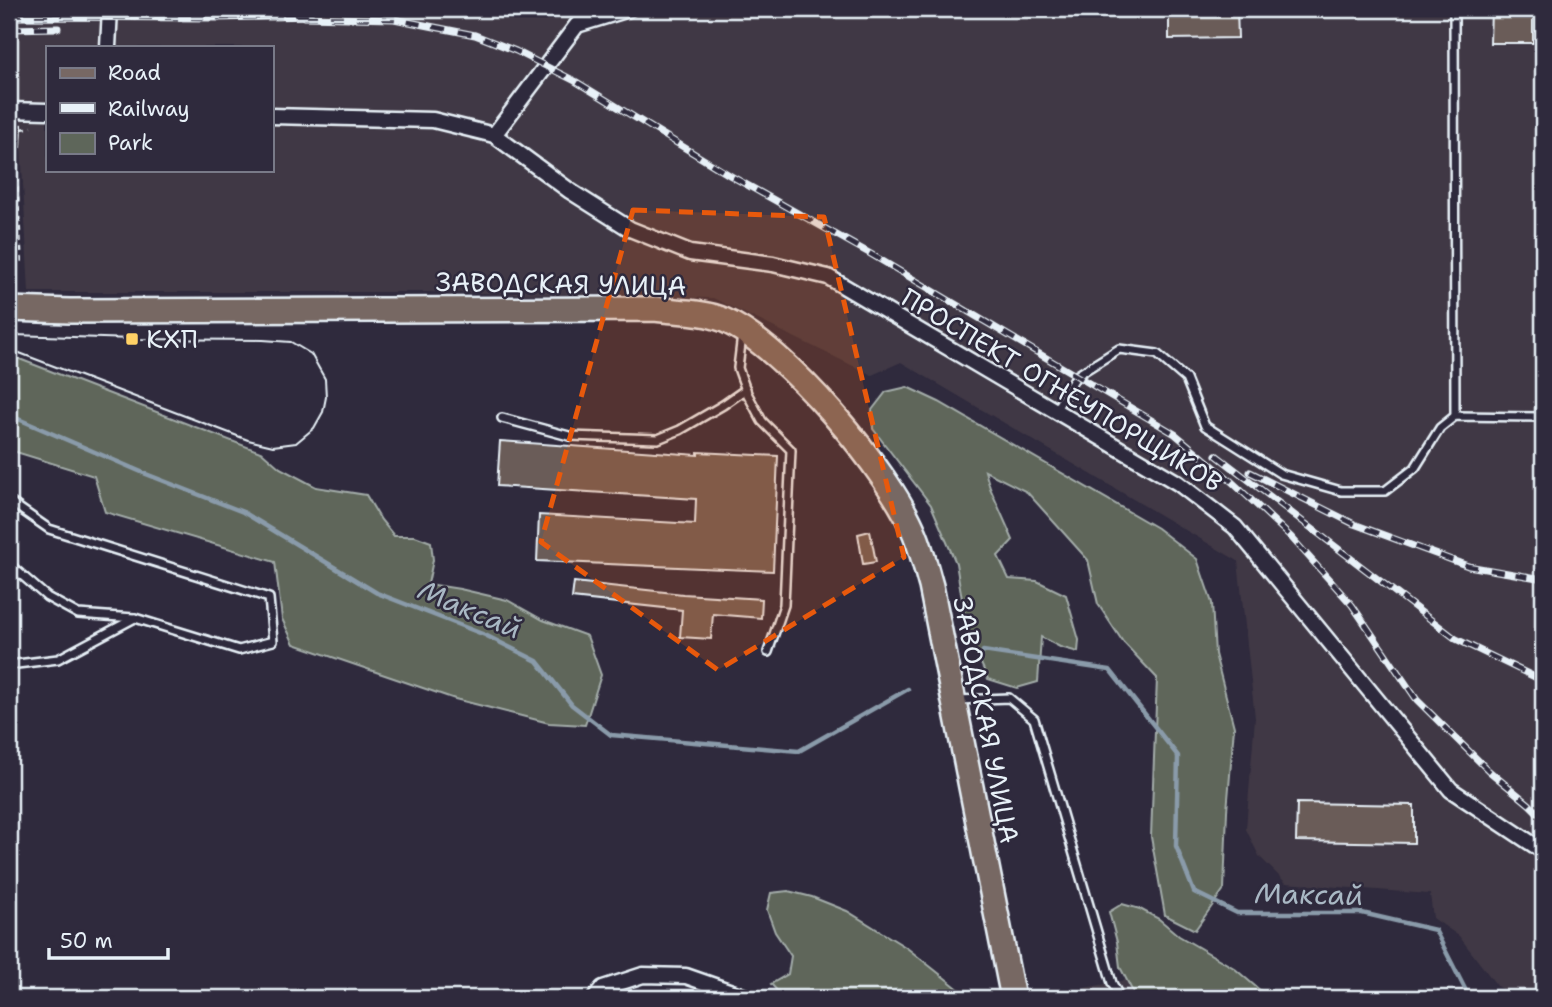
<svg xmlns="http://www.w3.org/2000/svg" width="1552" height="1007" viewBox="0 0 1552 1007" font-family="'Shantell Sans',sans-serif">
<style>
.built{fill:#413945;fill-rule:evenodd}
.green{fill:#5e665a;stroke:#a3aca9;stroke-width:2}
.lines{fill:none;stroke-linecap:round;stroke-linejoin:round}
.stream{stroke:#8a9baa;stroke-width:4.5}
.building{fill:#6b5c59;stroke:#e8f1f8;stroke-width:2}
.service-casing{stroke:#e8f1f8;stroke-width:12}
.minor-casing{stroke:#e8f1f8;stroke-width:19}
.primary-casing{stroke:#e8f1f8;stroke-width:28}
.path{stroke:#e8f1f8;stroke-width:2.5;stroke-dasharray:5 5;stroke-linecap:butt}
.service{stroke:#2f2a3d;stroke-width:7}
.minor{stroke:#2f2a3d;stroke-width:14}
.primary{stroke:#776864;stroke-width:23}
.tram{stroke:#e8f1f8;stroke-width:2}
.rail-casing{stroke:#e8f1f8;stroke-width:7}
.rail{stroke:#2f2a3d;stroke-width:4.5;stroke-dasharray:13;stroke-linecap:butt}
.marked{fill:#e8590c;fill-opacity:0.2;stroke:#e8590c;stroke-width:5;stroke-dasharray:14 9;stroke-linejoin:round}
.poi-dot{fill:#ffd166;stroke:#2f2a3d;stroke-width:2.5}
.labels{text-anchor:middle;stroke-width:5;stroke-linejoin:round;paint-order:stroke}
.street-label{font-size:26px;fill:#e8f1f8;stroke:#2f2a3d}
.poi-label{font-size:26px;fill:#e8f1f8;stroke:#2f2a3d;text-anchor:start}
.water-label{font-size:28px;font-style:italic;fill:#a9b8c4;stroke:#2f2a3d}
</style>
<rect width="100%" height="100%" fill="#2f2a3d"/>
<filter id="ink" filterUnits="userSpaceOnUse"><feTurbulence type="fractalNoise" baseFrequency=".0143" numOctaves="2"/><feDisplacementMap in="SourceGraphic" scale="14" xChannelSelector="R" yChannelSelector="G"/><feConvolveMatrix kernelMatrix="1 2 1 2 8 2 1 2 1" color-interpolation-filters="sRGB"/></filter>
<g filter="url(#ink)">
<g class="built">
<path d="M9 9H1543V998H1524L1498 987 1459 936 1433 918 1430 894 1286 883 1259 856 1246 829 1255 718 1238 561 901 362 872 375 713 298 429 292H29L21 147H9ZM47 47H271V170H47Z"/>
<path d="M1197 966 1252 998H1086L1085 988Z"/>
</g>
<g class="green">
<path d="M9 355 263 453 280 468 316 487 366 495 381 520 394 536H415L431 542 433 560 428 584 460 589 507 600 543 620 587 636 601 675 585 725 549 723 455 699 294 644 282 619 275 562 105 512 94 476 13 451 9 453Z"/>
<path d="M907 387 939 402 1157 528 1197 559 1212 603 1215 654 1234 727 1227 811 1224 889 1195 930 1165 915 1151 837 1157 678 1123 642 1098 604 1088 560 1027 492 985 471 990 488 1013 540 998 556 1009 579 1037 581 1066 595 1079 640 1078 652 1060 647 1041 637 1038 682 1017 688 988 679 968 635 956 563 931 505 873 429 872 410 886 392Z"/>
<path d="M788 891 812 897 847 911 907 948 970 998H786L780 994 771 984 788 974 791 956 775 932 767 910 771 893Z"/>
<path d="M1122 904 1140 909 1159 919 1179 936 1234 968 1269 998H1136L1120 967 1117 942 1109 912Z"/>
</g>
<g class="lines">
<g class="stream">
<path d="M9 415 146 474 243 512 377 593 485 635 537 661 572 705 611 735 799 751 908 689"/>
<path d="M983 651 1110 670 1178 756 1176 846 1194 892 1237 913H1362L1435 930 1466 991V998"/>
</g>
</g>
<g class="building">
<path d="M1169 9H1237L1238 38 1169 39Z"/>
<path d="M1491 9H1533V43H1490Z"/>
<path d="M9 124 22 125 21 147H9Z"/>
<path d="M500 441 698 455V452L778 456 773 571 537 561 539 515 695 524 696 499 497 486Z"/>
<path d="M870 531 876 562 863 564 858 534Z"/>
<path d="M574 582 683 594 762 599 761 618 713 614 711 639 680 637 682 610 572 598Z"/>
<path d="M1297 803 1414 805V843L1296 841Z"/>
</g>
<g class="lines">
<g class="service-casing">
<g id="service">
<path d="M1454 9 1455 416"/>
<path d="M742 335 738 368 747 393 762 421 791 450 784 605 768 652"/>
<path d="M1055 411 1076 376 1119 349 1157 354 1186 379 1205 426 1281 474 1341 491H1385L1415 468 1440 428 1455 416 1543 417"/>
<path d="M502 418 569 436 658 439 680 430 723 405 746 389"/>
<path d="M9 501 49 529 269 598 273 641 239 650 135 618 58 659 9 665"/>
<path d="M9 564 47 597 78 614 134 618"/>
<path d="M957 700 1009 698 1034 719 1112 983 1120 998"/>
</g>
</g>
<g class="minor-casing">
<g id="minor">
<path d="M108 47 110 9"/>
<path d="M9 110 47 111"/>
<path d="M271 116 433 120 494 135 570 191 630 229 690 253 773 264 828 277 1178 483 1235 527 1451 790 1543 851"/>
<path d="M494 135 577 25 629 9"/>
<path d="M595 998 603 988 643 975 686 976 749 998"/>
</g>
</g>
<g class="primary-casing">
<path id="primary" d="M9 309 70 311 655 309C678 312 703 311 724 320 785 347 891 473 915 534 922 551 926 569 931 586L1013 998"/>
</g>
<g class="path">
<path d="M22 129 32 127"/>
<path d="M15 147 22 266"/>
</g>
<use href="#service" class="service"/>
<use href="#minor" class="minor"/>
<use href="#primary" class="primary"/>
<path class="tram" d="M9 333 14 335 132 339 263 340 291 342 311 354 325 379 326 397 323 412 314 428 296 443 273 446 248 440 9 349"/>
<g class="rail-casing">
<g id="rail">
<path d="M9 17 217 18 311 16"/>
<path d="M304 17 394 19 475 35 516 51 575 81 731 176 869 253 1175 434 1231 481 1291 537 1352 605 1417 700 1489 771 1529 804 1543 818"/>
<path d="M9 29 58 28"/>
<path d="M1216 455 1456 639 1543 681"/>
<path d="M1250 472 1354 524 1468 566 1543 579"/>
</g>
</g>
<use href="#rail" class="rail"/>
</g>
</g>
<path class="marked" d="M633 210 824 217 904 557 718 670 541 542Z"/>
<rect class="poi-dot" x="125" y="332" width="14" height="14" rx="3.5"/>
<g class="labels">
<g class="street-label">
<text transform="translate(561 284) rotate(1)" y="9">ЗАВОДСКАЯ УЛИЦА</text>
<text transform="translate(1062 390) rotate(31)" y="9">ПРОСПЕКТ ОГНЕУПОРЩИКОВ</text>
<text transform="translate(986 720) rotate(79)" y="9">ЗАВОДСКАЯ УЛИЦА</text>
</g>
<g class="poi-label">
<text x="146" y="348">КХП</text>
</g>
<g class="water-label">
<text transform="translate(470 609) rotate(23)" y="10">Максай</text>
<text transform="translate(1309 894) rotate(1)" y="10">Максай</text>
</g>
</g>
<rect width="1552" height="1007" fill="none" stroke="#2f2a3d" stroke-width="35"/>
<rect x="18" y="18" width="1517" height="972" fill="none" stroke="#e8f1f8" stroke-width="2.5" filter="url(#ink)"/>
<rect x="46" y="46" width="228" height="126" fill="#2f2a3d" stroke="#797a88" stroke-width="2"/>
<rect x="60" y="68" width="35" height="10" fill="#776864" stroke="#797a88" stroke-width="2"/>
<text x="108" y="80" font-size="21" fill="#e8f1f8">Road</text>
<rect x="60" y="103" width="35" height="10" fill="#e8f1f8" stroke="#797a88" stroke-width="2"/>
<text x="108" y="116" font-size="21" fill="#e8f1f8">Railway</text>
<rect x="60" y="133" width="35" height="21" fill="#5e665a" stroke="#797a88" stroke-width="2"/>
<text x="108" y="150" font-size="21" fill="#e8f1f8">Park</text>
<path d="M49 948v10h119v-10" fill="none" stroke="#e8f1f8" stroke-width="3.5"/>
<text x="60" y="948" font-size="21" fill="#e8f1f8" stroke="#2f2a3d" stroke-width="5" paint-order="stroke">50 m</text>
</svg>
